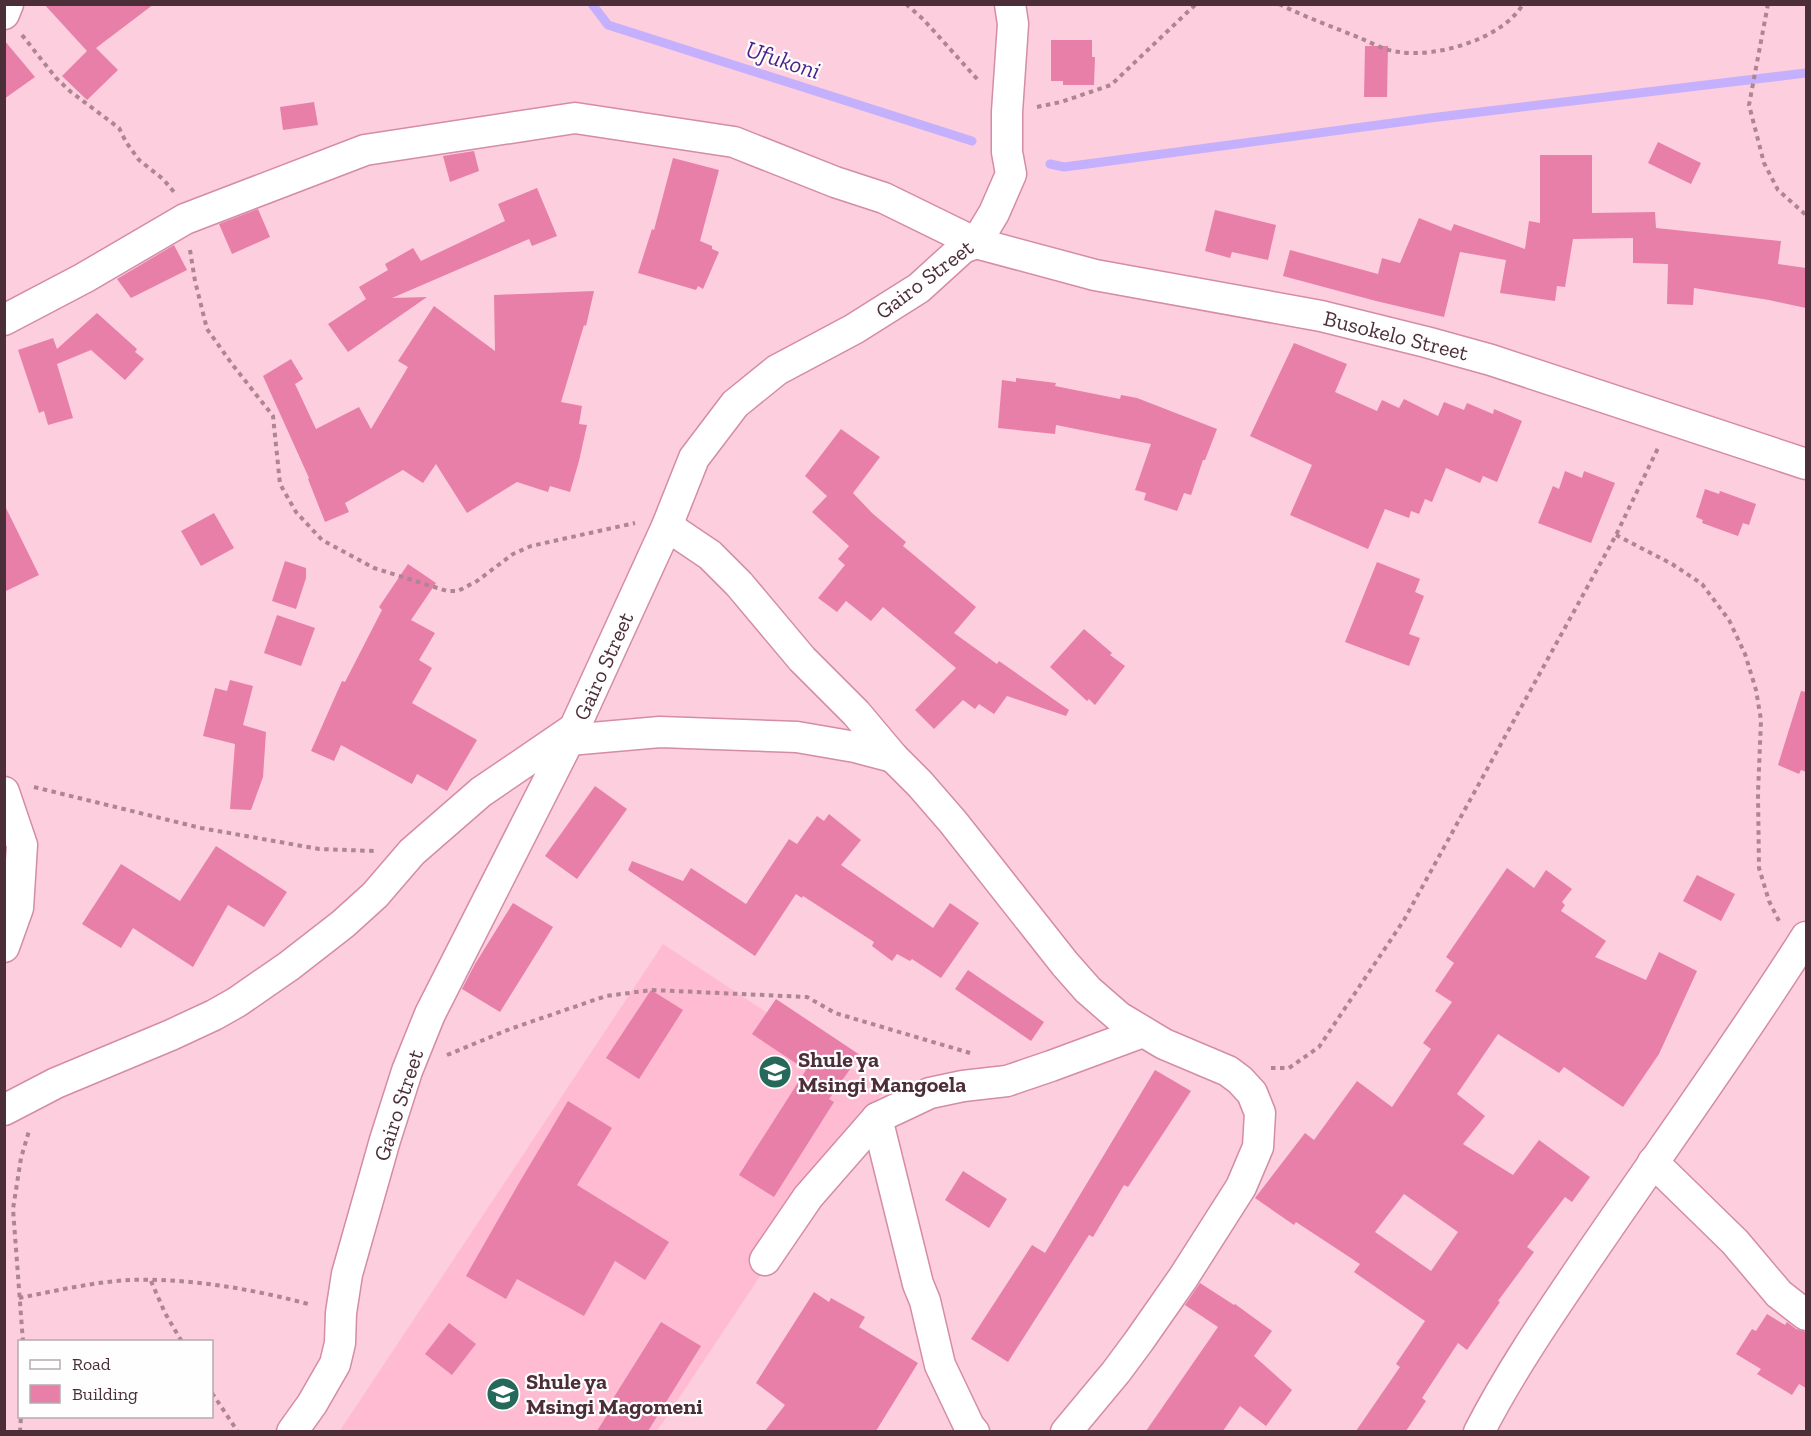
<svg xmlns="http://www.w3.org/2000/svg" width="1811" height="1436" viewBox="0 0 1811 1436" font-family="'Zilla Slab',serif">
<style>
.built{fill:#febbd2}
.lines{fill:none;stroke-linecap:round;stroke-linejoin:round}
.stream{stroke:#c4b0fc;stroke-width:9}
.building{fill:#e77fa8;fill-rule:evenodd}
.minor-casing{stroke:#d48ca7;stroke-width:33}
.path{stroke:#ad8593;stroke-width:4;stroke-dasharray:4.5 4.5;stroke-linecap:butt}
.minor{stroke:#fff;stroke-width:30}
.labels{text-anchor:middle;stroke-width:4.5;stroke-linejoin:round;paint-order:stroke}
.street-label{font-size:22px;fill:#4c2e39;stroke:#fefefe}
.poi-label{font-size:22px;font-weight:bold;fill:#4c2e39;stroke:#fefefe;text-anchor:start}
.water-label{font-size:24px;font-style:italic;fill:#4b1f8b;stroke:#fefefe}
</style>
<rect width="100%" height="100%" fill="#fdcede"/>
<path class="built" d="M663 944 884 1090 657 1431 339 1432Z"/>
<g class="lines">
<g class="stream">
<path d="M592 4 608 25 972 141"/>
<path d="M1050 164 1064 167 1095 163 1430 118 1806 73"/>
</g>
</g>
<g class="building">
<path d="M44 4H154L96 48 118 70 87 100 62 76 87 51Z"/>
<path d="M4 40 35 77 4 99Z"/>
<path d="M1051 40H1092V57H1095L1094 85H1063V81H1051Z"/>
<path d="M1365 46H1388L1387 97H1364Z"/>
<path d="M314 102 318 125 283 130 280 107Z"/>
<path d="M1658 142 1701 163 1691 184 1648 163Z"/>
<path d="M474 151 479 171 450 182 443 156Z"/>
<path d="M1540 155H1592V213L1655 212 1656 228 1781 241 1778 264 1806 268V308L1769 300 1694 288 1693 305 1667 304 1668 264 1633 263V238L1573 239 1565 287 1557 286 1555 301 1500 293 1506 260 1460 252 1444 317 1376 301 1283 276 1290 250 1378 274 1382 258 1400 263 1419 218 1451 231 1454 224 1525 249 1529 221 1540 223Z"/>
<path d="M673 158 719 170 700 241 712 246V249L719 252 703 289 698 286 696 290 638 273 652 229 654 230Z"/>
<path d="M537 188 557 236 532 246 529 239 392 298 427 297 348 352 328 324 366 299 359 287 388 270 385 264 413 248 421 261 505 221 498 204Z"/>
<path d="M258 209 270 237 232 254 219 224Z"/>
<path d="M1215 210 1276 225 1268 260 1232 252 1230 258 1205 251Z"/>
<path d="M174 245 187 270 131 298 117 279Z"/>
<path d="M594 291 586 326 584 325 561 402 582 406 579 424 587 425 579 461 570 492 550 486 548 492 517 482 467 513 436 464 423 483 403 470 345 503 349 512 325 522 308 479 309 478 263 376 291 359 303 379 295 384 316 429 359 407 371 429 408 367 398 361 434 306 495 351 494 295Z"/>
<path d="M97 313 137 349 135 352 144 359 125 380 91 350 57 364 73 418 48 425 44 411 39 413 18 350 53 338 57 349Z"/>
<path d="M1294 343 1347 364 1335 392 1377 411 1382 400 1399 408 1404 399 1438 416 1444 402 1464 410 1467 403 1493 414 1494 409 1522 421 1497 482 1483 476 1480 483 1446 468 1432 502 1425 499 1419 514 1411 511 1409 518 1385 509 1368 549 1290 515 1312 465 1250 436Z"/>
<path d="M1016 378 1056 383 1055 386 1120 399 1121 395 1137 398 1217 429 1205 460H1203L1191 495 1184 493 1177 511 1144 500 1146 493 1135 490 1151 444 1056 425 1055 434 998 428 1002 380 1016 382Z"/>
<path d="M841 429 880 457 853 493 872 513 906 542 903 546 976 607 954 633 997 664 999 661 1069 710 1066 716 1007 696 994 714 979 704 975 709 963 700 934 729 915 710 956 668 883 607 871 621 846 601 837 612 818 598 845 565 838 559 849 546 812 512 827 496 805 476Z"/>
<path d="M1565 471 1582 478 1584 471 1615 483 1591 543 1538 523 1553 486 1559 489Z"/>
<path d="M1705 489 1719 494 1720 491 1756 504 1749 525 1743 523 1738 536 1702 523 1703 520 1696 517Z"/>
<path d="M4 504 39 575 4 592Z"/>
<path d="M214 513 234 548 201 566 181 531Z"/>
<path d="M285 561 306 568V578L296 609 272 601Z"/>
<path d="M1377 562 1420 579 1415 592 1424 596 1409 634 1420 638 1409 666 1345 642Z"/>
<path d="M408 564 436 583 411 620 435 633 419 660 432 668 412 703 477 740 447 791 417 774 412 784 341 745 334 761 311 751 342 681 345 682 382 610 379 607Z"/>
<path d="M277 615 315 628 301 666 264 653Z"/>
<path d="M1084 629 1112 653 1110 655 1125 666 1095 705 1089 699 1087 701 1050 667Z"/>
<path d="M230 680 253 686 243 725 266 732 263 777 251 810 230 809 235 744 203 736 215 688 227 691Z"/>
<path d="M1801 691 1806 692V772L1801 770 1799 774 1778 765Z"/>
<path d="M595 786 627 809 577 879 545 856Z"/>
<path d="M829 814 861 840 841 865 933 928 950 903 979 923 941 978 912 959 910 961 897 954 892 961 872 946 874 942 803 896 802 898 796 894 755 956 628 870 632 861 683 881 691 868 746 904 789 839 797 844 817 816 824 821Z"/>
<path d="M216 846 287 892 264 927 228 905 193 967 133 928 121 948 82 924 121 864 180 901Z"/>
<path d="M1507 868 1534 888 1546 870 1572 889 1562 902 1565 905 1561 911 1606 941 1595 957 1646 980 1659 952 1697 971 1659 1054 1623 1107 1564 1067 1559 1073 1498 1034 1457 1094 1485 1116 1463 1144 1513 1175 1539 1140 1590 1177 1572 1202 1565 1197 1527 1247 1534 1252 1498 1301 1500 1302 1467 1350 1458 1343 1422 1398 1426 1401 1406 1431H1356L1400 1367 1396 1364 1425 1321 1354 1272 1360 1264 1296 1222 1294 1225 1255 1198 1305 1133 1314 1140 1357 1081 1392 1107 1431 1049 1423 1043 1452 1002 1435 991 1454 963 1446 957ZM1404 1194 1458 1232 1431 1271 1375 1232Z"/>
<path d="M1697 875 1735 894 1721 921 1683 901Z"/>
<path d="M513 903 553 927 500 1012 462 989 475 964Z"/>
<path d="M968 970 1044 1022 1031 1041 955 989Z"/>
<path d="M651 990 683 1010 639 1079 606 1058Z"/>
<path d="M776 999 860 1055 829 1099 834 1102 774 1197 739 1175 806 1070 752 1034Z"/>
<path d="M1155 1070 1191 1091 1128 1187 1124 1185 1093 1237 1089 1235 1008 1362 971 1339 1032 1245 1045 1253Z"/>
<path d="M568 1101 612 1128 577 1185 669 1242 645 1280 615 1261 584 1316 517 1279 506 1299 466 1276 519 1183Z"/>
<path d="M963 1171 1007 1199 989 1228 945 1200Z"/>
<path d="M1200 1283 1234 1305 1235 1304 1272 1331 1254 1356 1292 1390 1266 1426 1240 1406 1223 1431H1146L1218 1327 1185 1305Z"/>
<path d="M814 1292 829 1302 831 1298 865 1317 859 1327 918 1363 876 1431H765L785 1405 756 1383Z"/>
<path d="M1767 1314 1785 1325 1787 1322 1796 1329 1806 1332V1388L1799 1384 1792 1395 1757 1374 1761 1369 1736 1354 1752 1329 1756 1331Z"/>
<path d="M661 1322 701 1346 648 1431H597L607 1415 604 1413Z"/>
<path d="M449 1323 476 1344 452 1375 425 1354Z"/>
</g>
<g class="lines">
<g class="minor-casing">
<g id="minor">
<path d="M4 14 8 4"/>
<path d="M4 320 84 278 185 219 365 150 575 118 734 142 835 182 884 198 976 243 1095 275 1321 316 1426 342 1491 360 1806 464"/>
<path d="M667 526 710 555 739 584 802 659 856 713 893 757 920 784 953 822 1065 964 1088 990 1119 1017 1164 1044 1228 1071 1240 1080 1252 1093 1260 1113 1258 1147 1241 1187 1183 1278 1139 1341 1116 1372 1066 1432"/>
<path d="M569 740 660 732 797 737 855 747 893 757"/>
<path d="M4 792 22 845 18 908 4 947"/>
<path d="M4 1110 56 1083 171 1035 214 1015 237 1002 289 966 343 924 375 895 412 852 481 792 572 730"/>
<path d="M877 1118 918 1284 925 1301 940 1365 969 1426 974 1432"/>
<path d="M1653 1162 1735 1242 1779 1294 1806 1315"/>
<path d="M765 1260 808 1197 877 1118 930 1093 963 1086 1007 1081 1051 1066 1143 1032"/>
<path d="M292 1432 312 1404 335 1364 340 1343 341 1313 347 1274 385 1140 407 1071 430 1014 569 740 667 526 694 458 735 404 777 370 854 329 919 288 963 248 976 243 994 213 1011 174 1007 152V112L1013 24 1010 4"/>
<path d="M1479 1432C1512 1368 1553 1309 1593 1250 1664 1146 1739 1043 1806 937"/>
</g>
</g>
<g class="path">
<path d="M906 4 923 19 978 80"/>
<path d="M1279 4C1305 17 1333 27 1360 38 1372 43 1386 51 1399 52 1436 58 1503 39 1523 4"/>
<path d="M1768 4 1749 105 1764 163 1778 190 1806 215"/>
<path d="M22 35 56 78 71 92 119 128 126 142 139 160 163 179 174 192"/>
<path d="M1037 107 1061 102 1111 85 1196 4"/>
<path d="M190 250 195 281 207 329 232 364 273 416 280 484 296 512 322 540 374 568 447 591H458L477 581 513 554 531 546 635 523"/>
<path d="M1616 535 1672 564 1702 584 1729 620 1745 654 1756 690 1761 720 1758 793 1759 868 1769 901 1779 921"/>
<path d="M34 787 201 828 319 849 374 851"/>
<path d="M447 1055 510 1029 606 996 652 990 807 997 835 1013 970 1053"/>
<path d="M1271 1068H1289L1319 1047 1404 920 1616 535 1659 446"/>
<path d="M151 1281 165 1313 182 1342"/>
<path d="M19 1298C55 1291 93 1282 129 1280 190 1278 253 1289 312 1305"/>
<path d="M23 1342 13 1209 21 1158 29 1131"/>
<path d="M212 1393 238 1432"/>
<path d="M20 1432 21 1416"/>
</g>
<use href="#minor" class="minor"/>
</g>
<defs>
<g id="school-disc" transform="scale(1.725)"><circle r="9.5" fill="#26695a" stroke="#fefefe"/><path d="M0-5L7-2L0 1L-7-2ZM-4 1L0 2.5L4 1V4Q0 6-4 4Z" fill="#fff"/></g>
</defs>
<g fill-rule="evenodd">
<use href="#school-disc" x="775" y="1072"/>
<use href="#school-disc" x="503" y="1394"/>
</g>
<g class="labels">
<g class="street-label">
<text transform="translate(924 279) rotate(-37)" y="8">Gairo Street</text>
<text transform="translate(1396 335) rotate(14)" y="8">Busokelo Street</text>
<text transform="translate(603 666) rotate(-66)" y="8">Gairo Street</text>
<text transform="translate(398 1105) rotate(-72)" y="8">Gairo Street</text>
</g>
<g class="poi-label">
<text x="798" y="1067">Shule ya<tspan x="798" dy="25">Msingi Mangoela</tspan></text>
<text x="526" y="1389">Shule ya<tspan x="526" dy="25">Msingi Magomeni</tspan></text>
</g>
<g class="water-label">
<text transform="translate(783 60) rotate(18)" y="8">Ufukoni</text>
</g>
</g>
<rect width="1811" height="1436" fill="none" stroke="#4c2e39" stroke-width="12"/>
<rect x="18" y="1340" width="195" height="78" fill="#fefefe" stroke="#b7abaf" stroke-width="1.5"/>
<rect x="30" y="1360" width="30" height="9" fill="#ffffff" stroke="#b7abaf" stroke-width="1.5"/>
<text x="72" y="1370" font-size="18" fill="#4c2e39">Road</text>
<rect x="30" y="1385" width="30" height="18" fill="#e77fa8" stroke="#b7abaf" stroke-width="1.5"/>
<text x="72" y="1400" font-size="18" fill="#4c2e39">Building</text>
</svg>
